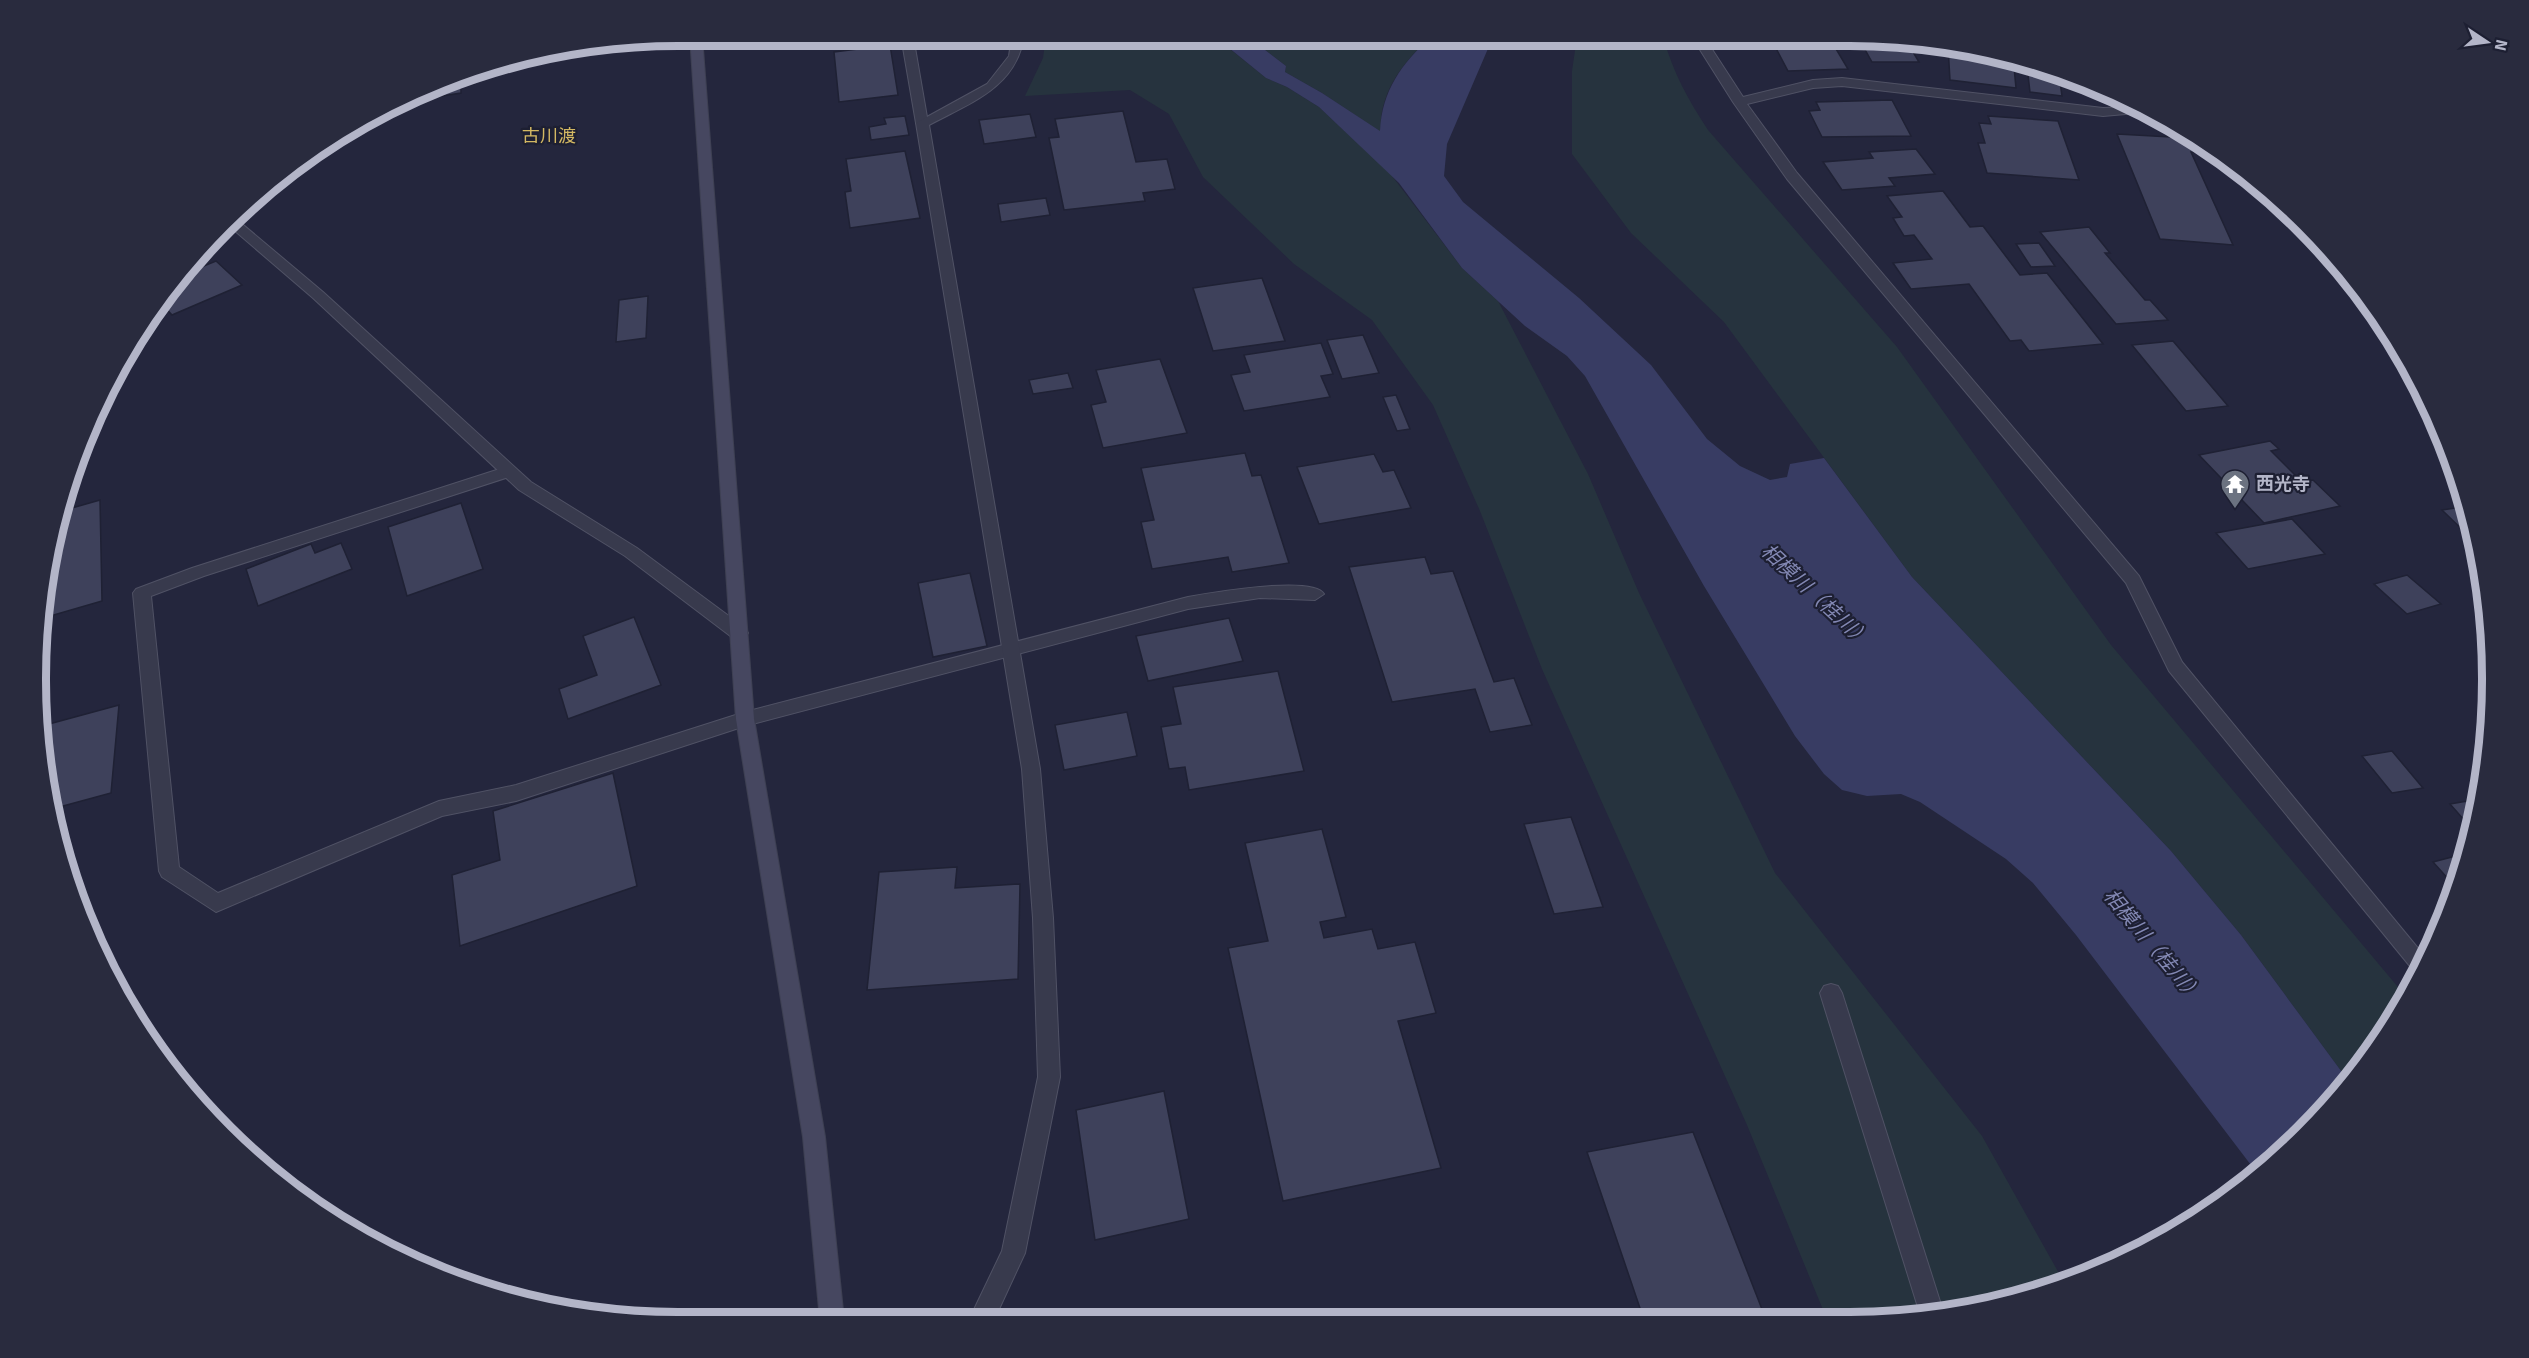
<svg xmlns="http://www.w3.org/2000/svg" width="2529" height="1358" viewBox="0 0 2529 1358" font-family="Signika,'Noto Sans JP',sans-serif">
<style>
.green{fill:#26333e}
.water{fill:#383c63}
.building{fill:#3e415b;stroke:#1f2134;stroke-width:1.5}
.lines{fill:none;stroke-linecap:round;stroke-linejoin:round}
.lane-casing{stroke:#505265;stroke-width:2}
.street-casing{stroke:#505265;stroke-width:2}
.secondary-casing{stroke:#3e4053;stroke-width:2}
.lane{fill:#383a4d;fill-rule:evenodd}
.street{fill:#383a4d;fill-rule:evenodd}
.secondary{fill:#464760;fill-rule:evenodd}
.labels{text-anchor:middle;stroke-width:4.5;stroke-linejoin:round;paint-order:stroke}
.far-quarter-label{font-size:18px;fill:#d3b863;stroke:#1d1f32}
.poi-label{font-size:18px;font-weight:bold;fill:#b3b5c8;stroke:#1d1f32;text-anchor:start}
.water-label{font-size:20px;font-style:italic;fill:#8388b4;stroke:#1d1f32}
.rim{fill:none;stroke:#b3b5c8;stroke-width:8}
</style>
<rect width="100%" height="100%" fill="#24263d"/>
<g class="green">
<path d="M1046 36 1215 37 1266 78 1287 87 1319 107 1389 172 1462 268 1498 301 1588 474 1639 593 1775 873 1982 1136 2065 1284 1934 1317H1826L1747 1125 1542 669 1480 511 1433 405 1372 320 1294 264 1203 177 1169 114 1130 90 1025 96 1043 58Z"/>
<path d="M1248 37H1431C1404 61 1378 93 1381 132L1322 93 1285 72 1286 66Z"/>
<path d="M1577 37H1663C1673 72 1688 100 1708 130L1897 347 2111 645 2408 999 2347 1079 2241 935 2171 851 1912 577 1724 322 1631 233 1572 154V71Z"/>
</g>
<path class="water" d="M1230 37H1248L1286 66 1285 72 1322 93 1380 131C1382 91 1401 64 1431 37H1493L1447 144 1444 176 1463 202 1579 298 1651 365 1707 439 1740 466 1770 480 1787 477 1790 464 1824 458 1912 577 2171 851 2241 935 2347 1079 2305 1133 2257 1173 2076 935 2033 883 2006 859 1920 802 1901 794 1867 796 1842 790 1824 774 1795 736 1704 586 1585 376 1567 356 1525 326 1462 268 1399 183 1319 107 1287 87 1266 78 1218 39Z"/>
<g class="building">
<path d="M1770 37H1829L1848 69 1788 71Z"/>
<path d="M1858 37 1912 41 1918 52H1913L1919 62H1872Z"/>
<path d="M890 45 898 95 839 102 834 52Z"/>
<path d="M1948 47 2013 57 2016 88 1950 80Z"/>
<path d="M489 66V72L474 74V84L461 86V93L409 101V99L472 70Z"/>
<path d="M2027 67 2044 69 2059 75 2062 96 2030 92Z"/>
<path d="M1892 100 1911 136 1822 137 1809 111 1820 110 1816 102Z"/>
<path d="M1123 111 1136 162 1167 159 1175 189 1143 193 1145 201 1064 210 1049 138 1059 137 1055 119Z"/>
<path d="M1030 114 1036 137 984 144 979 120Z"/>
<path d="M905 116 909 135 871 140 869 127 886 124 884 118Z"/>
<path d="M1988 116 2058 121 2079 180 1987 173 1978 143H1985L1979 123 1991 124Z"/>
<path d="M2164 125 2177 126 2201 143 2206 153 2191 152 2233 245 2160 239 2117 134 2170 137Z"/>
<path d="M1916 149 1935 174 1889 178 1895 186 1842 190 1823 162 1873 158 1869 152Z"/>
<path d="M905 151 920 218 850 228 845 192 851 191 846 159Z"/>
<path d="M1943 191 1970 227 1983 226 2020 275 2047 273 2103 344 2029 351 2021 340 2010 341 1969 284 1911 289 1893 263 1932 259 1914 235 1904 236 1893 218 1902 217 1887 196Z"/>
<path d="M1046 198 1050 215 1001 222 998 204Z"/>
<path d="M2089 227 2110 253H2105L2145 300H2150L2168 320 2116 324 2040 232Z"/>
<path d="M2039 243 2055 266 2031 267 2016 244Z"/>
<path d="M216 261 242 285 172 315 160 302 179 276Z"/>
<path d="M1262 278 1285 341 1213 351 1193 288Z"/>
<path d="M648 296 646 338 616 342 619 300Z"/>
<path d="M1363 335 1379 373 1342 379 1327 340Z"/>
<path d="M2173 341 2228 406 2186 411 2132 345Z"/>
<path d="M1321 343 1333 374 1321 376 1330 397 1244 411 1231 375 1250 372 1244 355Z"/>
<path d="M1160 359 1187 433 1103 448 1091 405 1106 402 1096 370Z"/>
<path d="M1068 373 1073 388 1033 394 1029 380Z"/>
<path d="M1396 395 1410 429 1397 431 1383 397Z"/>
<path d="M2270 441 2279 449 2271 451 2302 482 2313 480 2340 506 2264 523 2199 455Z"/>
<path d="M1245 453 1252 476 1261 475 1289 563 1232 572 1228 557 1152 569 1141 522 1154 520 1141 468Z"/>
<path d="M1374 454 1383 472 1394 470 1411 508 1319 524 1297 467Z"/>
<path d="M2458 478 2466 499 2447 480Z"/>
<path d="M100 500 102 601 40 619 58 512Z"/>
<path d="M461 503 483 569 407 596 388 527Z"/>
<path d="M2468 506 2471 512 2475 542 2442 510Z"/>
<path d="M2292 519 2325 554 2248 569 2216 533Z"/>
<path d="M341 543 352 569 258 606 246 569 311 544 315 553Z"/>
<path d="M1425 557 1431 574 1453 571 1494 682 1514 678 1532 725 1490 732 1475 689 1392 702 1349 567Z"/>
<path d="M970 573 987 646 933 657 918 583Z"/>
<path d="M2407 575 2441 604 2407 614 2374 584Z"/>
<path d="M634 617 661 685 568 719 559 689 597 675 583 636Z"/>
<path d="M1229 618 1243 661 1148 681 1136 636Z"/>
<path d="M1278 671 1304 771 1189 790 1185 767 1169 769 1161 727 1181 724 1173 687Z"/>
<path d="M119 705 111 793 52 809 38 727Z"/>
<path d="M1127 712 1137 756 1064 770 1055 725Z"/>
<path d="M2392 751 2423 788 2392 793 2362 756Z"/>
<path d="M613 773 637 886 460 946 452 875 500 860 493 811Z"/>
<path d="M2479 799 2472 829 2450 804Z"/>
<path d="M1571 817 1603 907 1554 914 1524 824Z"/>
<path d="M1322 829 1346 917 1320 922 1324 938 1372 929 1378 949 1415 942 1436 1013 1398 1021 1441 1168 1283 1201 1228 948 1268 941 1245 843Z"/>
<path d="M2467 853 2460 880 2451 882 2433 862Z"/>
<path d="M957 867 955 888 1020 884 1018 979 867 990 879 872Z"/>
<path d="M1164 1091 1189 1219 1095 1240 1076 1110Z"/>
<path d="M1693 1132 1765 1317H1643L1587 1152Z"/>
</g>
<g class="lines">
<g class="lane-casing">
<g id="lane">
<path d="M901 36H913L928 123 926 126H918L916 123Z"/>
<path d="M509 466 517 471 515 475 204 576 151 596 179 867 218 893 439 801 516 785 745 712 1188 597C1210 593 1313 575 1324 594L1315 600 1260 598 1188 609 745 726 516 801 442 816 216 912 162 877 159 871 133 593 136 589 192 568Z"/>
<path d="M1831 984 1838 986 1842 993 1944 1314 1921 1317 1820 993 1824 986Z"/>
</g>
</g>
<g class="street-casing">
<g id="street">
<path d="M1012 36H1024C1016 88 970 103 929 125L1040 769 1053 918 1060 1077 1025 1253 994 1320H969L1002 1251 1038 1077 1033 918 1022 769 916 123 987 84 1009 56Z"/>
<path d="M1692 37H1704L1743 97 1813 80 1842 78 2103 108 2134 107 2148 112 2103 116 1842 86 1813 88 1747 104 1797 173 2139 576 2182 662 2426 958 2418 976 2169 671 2126 583 1787 179 1733 102Z"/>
<path d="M235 218 323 292 531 482 637 548 745 628 748 633 745 638H733L625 556 519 490 313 298 228 225Z"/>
</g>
</g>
<g class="secondary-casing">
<path id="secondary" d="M690 36H702L754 719 825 1137 844 1320H820L803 1137 736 719Z"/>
</g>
<use href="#lane" class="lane"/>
<use href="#street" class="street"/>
<use href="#secondary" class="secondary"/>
</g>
<defs>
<g id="temple-pin" transform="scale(1.5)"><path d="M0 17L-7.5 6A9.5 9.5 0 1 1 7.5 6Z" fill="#6b7280" stroke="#1d1f32"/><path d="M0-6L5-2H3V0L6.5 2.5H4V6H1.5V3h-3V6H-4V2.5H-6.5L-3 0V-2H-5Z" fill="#fff"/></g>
</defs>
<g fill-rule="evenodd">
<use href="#temple-pin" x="2235" y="484"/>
</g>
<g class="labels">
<g class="far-quarter-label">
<text x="549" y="142">古川渡</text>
</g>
<g class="poi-label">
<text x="2256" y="490">西光寺</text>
</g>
<g class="water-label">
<text transform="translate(1816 595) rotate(43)" y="7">相模川（桂川）</text>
<text transform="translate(2153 945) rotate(50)" y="7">相模川（桂川）</text>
</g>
</g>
<path d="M0 0H2529V1358H0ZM678 46H1850A632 632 0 0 1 2482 678V680A632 632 0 0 1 1850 1312H678A632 632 0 0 1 46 680V678A632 632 0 0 1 678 46Z" fill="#292b3e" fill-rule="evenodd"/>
<path class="rim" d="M678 46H1850A632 632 0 0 1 2482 678V680A632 632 0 0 1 1850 1312H678A632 632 0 0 1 46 680V678A632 632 0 0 1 678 46Z"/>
<g transform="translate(2487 42) rotate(103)" stroke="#1d1f32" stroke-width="4.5" paint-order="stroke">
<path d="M0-4.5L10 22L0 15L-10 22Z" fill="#b3b5c8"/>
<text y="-9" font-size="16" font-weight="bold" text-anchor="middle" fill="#b3b5c8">N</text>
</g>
</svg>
